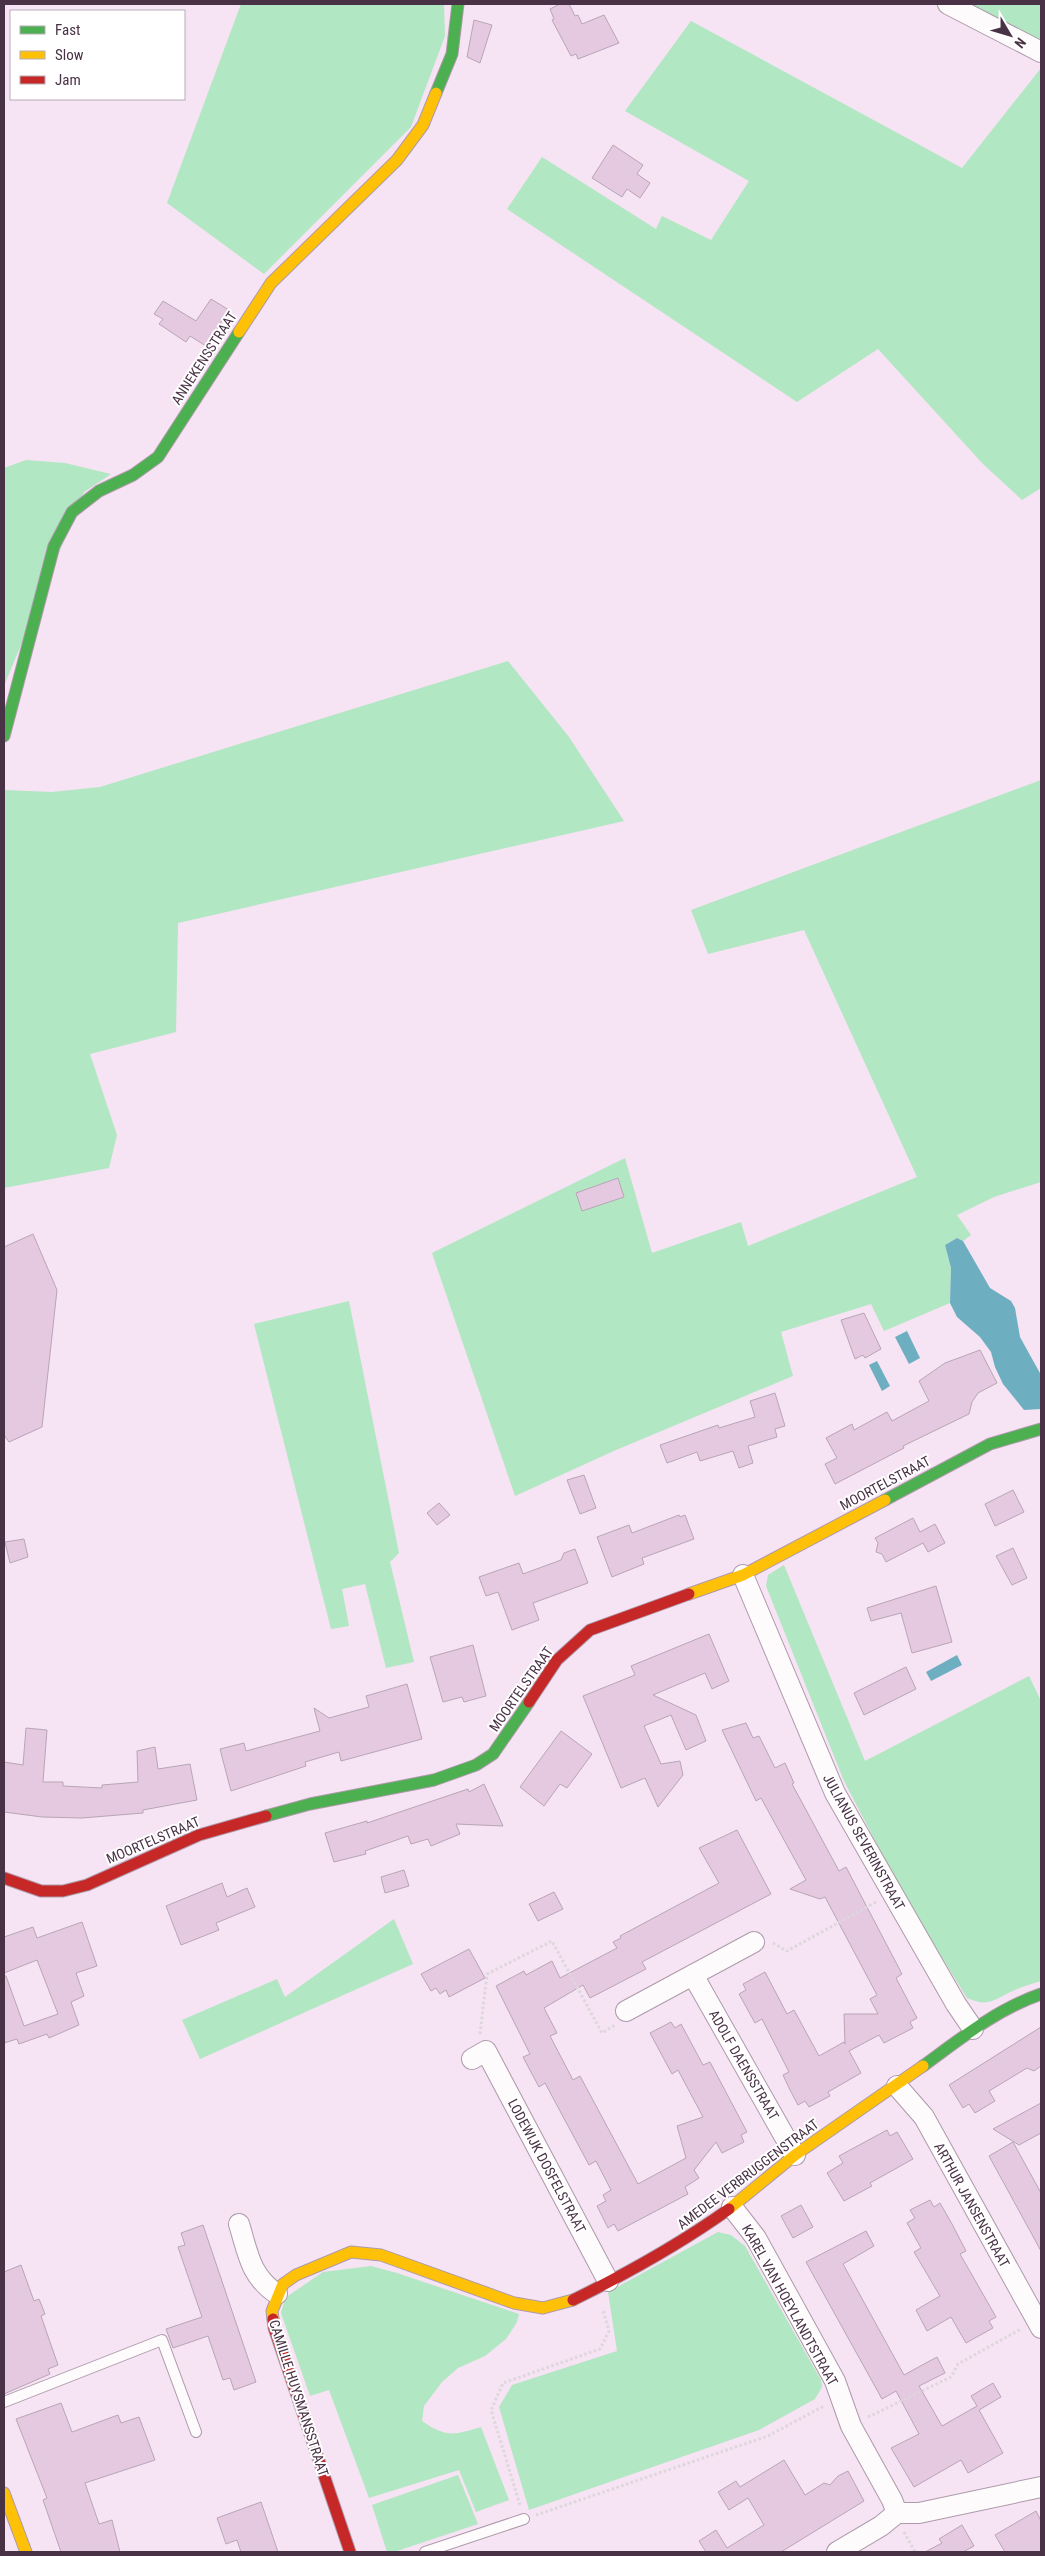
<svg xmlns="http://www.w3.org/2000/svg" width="1045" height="2556" viewBox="0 0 1045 2556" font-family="'Roboto Condensed',sans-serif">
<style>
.green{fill:#b1e7c2}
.water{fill:#6dafc1}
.building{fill:#e4c9e1;stroke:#b8a5b5}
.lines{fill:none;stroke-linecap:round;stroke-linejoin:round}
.lane-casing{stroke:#ad9aaa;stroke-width:12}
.street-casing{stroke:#ad9aaa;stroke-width:22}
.fast-casing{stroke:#ad9aaa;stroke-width:13}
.slow-casing{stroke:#ad9aaa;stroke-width:13}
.jam-casing{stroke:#ad9aaa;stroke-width:13}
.path{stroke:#ddd7dc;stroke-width:3;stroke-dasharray:2.5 2.5;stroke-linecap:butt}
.lane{stroke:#fefbfd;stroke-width:10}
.street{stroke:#fefbfd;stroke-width:20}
.fast{stroke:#4caf50;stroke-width:11}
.slow{stroke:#ffc107;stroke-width:11}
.jam{stroke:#c62828;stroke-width:11}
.labels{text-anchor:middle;stroke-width:4;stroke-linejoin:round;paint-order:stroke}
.street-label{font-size:14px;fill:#493246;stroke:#fff}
</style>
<rect width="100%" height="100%" fill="#f6e3f3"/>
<g class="green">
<path d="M241 4H444L445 36 411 127 264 274 167 203Z"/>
<path d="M966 4H1041V43Z"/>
<path d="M691 21 962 168 1041 68V488L1022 500 983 464 878 349 797 402 507 209 542 157 656 229 662 216 711 240 749 181 625 111Z"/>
<path d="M26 460 65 463 111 474 84 492 4 686V468Z"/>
<path d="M508 661 569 737 624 821 178 923 176 1032 90 1054 117 1135 109 1168 4 1188V790L52 792 100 787Z"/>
<path d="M1041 780V1182L994 1197 957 1215 971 1235 963 1241 957 1238 945 1245 951 1268 950 1303 884 1331 871 1304 781 1332 793 1376 616 1450 515 1496 432 1253 625 1158 652 1253 741 1222 748 1246 917 1177 804 930 708 954 691 910Z"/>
<path d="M349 1301 399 1553 390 1562 414 1662 386 1668 365 1584 342 1589 349 1626 331 1629 254 1324Z"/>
<path d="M784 1565 865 1761 1029 1676 1041 1701V1981C1032 1984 1023 1986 1015 1990 994 1999 990 2008 967 1998L905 1898 844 1781 766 1586 768 1575Z"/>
<path d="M394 1919 413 1964 200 2059 182 2020 277 1979 285 1997Z"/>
<path d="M718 2232 731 2235 745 2246 821 2380 822 2387 815 2399 759 2430 529 2510 499 2407 512 2385 617 2351 608 2292Z"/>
<path d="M371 2266 397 2273 519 2314 517 2322 506 2339 485 2356 458 2368 442 2382 424 2406 422 2421C446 2438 455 2435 481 2427L509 2500 476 2512 459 2470 369 2498 329 2390 310 2396 281 2313 285 2298 323 2272Z"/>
<path d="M458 2475 478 2524 394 2552H387L372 2505Z"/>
</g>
<g class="water">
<path d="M957 1238 963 1241 990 1288 1011 1301 1015 1308 1020 1337 1041 1375V1409L1024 1410 1003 1384 995 1367 991 1352 980 1337 957 1317 950 1303 951 1268 945 1245Z"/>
<path d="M907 1331 920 1358 909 1364 895 1337Z"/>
<path d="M877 1361 890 1386 882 1391 869 1365Z"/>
<path d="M957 1655 962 1665 931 1681 926 1672Z"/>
</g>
<g class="building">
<path d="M560 4H569L575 16 578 15 582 24 604 15 619 43 578 59 576 54 571 56 552 20 554 19 550 9Z"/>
<path d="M474 20 492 25 480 63 467 57Z"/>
<path d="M613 145 643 165 637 174 650 183 640 198 627 189 622 197 592 178Z"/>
<path d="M211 299 229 310 206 346 190 336 186 342 159 324 163 319 154 314 163 301 196 321Z"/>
<path d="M618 1178 624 1197 582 1211 576 1193Z"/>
<path d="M33 1234 57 1290 42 1427 9 1442 4 1435V1247Z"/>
<path d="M864 1313 881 1349 865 1358 863 1355 855 1359 841 1320Z"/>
<path d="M980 1350 997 1383 978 1393 972 1402 969 1414 903 1446 904 1448 835 1484 825 1464 837 1458 826 1438 852 1424 854 1430 887 1412 892 1421 929 1401 919 1381 945 1363Z"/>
<path d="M775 1393 785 1426 775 1429 777 1437 748 1446 753 1463 739 1468 733 1451 700 1461 697 1452 667 1463 660 1445 718 1425 719 1428 755 1417 750 1401Z"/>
<path d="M584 1475 596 1508 580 1514 567 1480Z"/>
<path d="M1013 1490 1024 1512 995 1526 985 1504Z"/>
<path d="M439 1503 450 1515 437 1525 427 1513Z"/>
<path d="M679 1515 680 1517 685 1515 694 1539 642 1558 644 1564 612 1577 597 1537 629 1525 632 1533Z"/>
<path d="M913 1518 920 1532 935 1524 945 1543 928 1552 923 1543 886 1562 882 1554 876 1552 878 1543 875 1538Z"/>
<path d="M24 1539 28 1557 10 1563 5 1542Z"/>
<path d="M1013 1548 1027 1578 1012 1585 996 1556Z"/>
<path d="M575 1549 588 1583 533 1603 539 1620 512 1630 498 1592 486 1596 479 1577 519 1563 523 1574 561 1560 564 1553Z"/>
<path d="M936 1586 952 1642 912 1653 901 1613 871 1621 867 1608Z"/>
<path d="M709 1634 729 1681 712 1689 705 1673 653 1695 696 1715 706 1741 686 1750 671 1715 644 1726 661 1764 680 1761 683 1775 658 1807 645 1778 621 1788 583 1696 635 1675 631 1666Z"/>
<path d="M473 1645 486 1696 464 1702 462 1697 443 1702 430 1657Z"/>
<path d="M906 1667 916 1689 864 1715 854 1693Z"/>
<path d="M407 1684 422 1739 341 1761 339 1752 305 1762 306 1766 231 1791 220 1749 244 1743 246 1751 320 1731 314 1708 329 1718 369 1707 366 1696Z"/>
<path d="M746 1723 753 1738 759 1736 775 1768 785 1763 794 1783 792 1784 839 1871 846 1867 902 1974 896 1978 917 2018 910 2022 913 2028 884 2043 879 2035 849 2051 861 2073 828 2092 830 2096 809 2107 805 2101 798 2105 790 2090 783 2075 789 2072 762 2019 755 2023 739 1994 746 1990 743 1984 765 1972 787 2014 794 2010 819 2056 844 2042 845 2044 844 2014H878L870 1999 877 1995 825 1897 820 1899 790 1889 806 1880 761 1798 756 1801 722 1730Z"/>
<path d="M26 1728 47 1730 43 1782H63V1786L102 1788V1785L138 1782 137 1751 155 1747 158 1769 190 1764 197 1800 143 1810V1813L82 1818 42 1817 4 1812V1762L23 1765Z"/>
<path d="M561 1731 592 1754 567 1788 560 1784 544 1806 520 1787Z"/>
<path d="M484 1784 503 1826 456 1824 460 1834 431 1846 428 1839 411 1844 408 1836 365 1851 366 1854 334 1862 325 1833 367 1821V1823L468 1789 469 1792Z"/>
<path d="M737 1830 771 1894 642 1962 646 1969 590 1998 583 1985 544 2008 557 2033 550 2036 573 2080 580 2076 638 2184 686 2158 677 2126 703 2117 678 2070 672 2074 650 2033 671 2022 675 2028 681 2024 703 2065 710 2062 747 2132 741 2135 744 2142 722 2153 716 2142 694 2170 699 2178 685 2187 688 2194 618 2231 614 2224 608 2228 597 2206 606 2201 603 2195 611 2190 596 2161 589 2165 545 2083 539 2087 523 2057 530 2054 496 1986 524 1971 526 1975 552 1961 560 1978 617 1948 613 1942 621 1938 620 1936 719 1883 699 1848Z"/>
<path d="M404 1870 409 1886 385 1893 381 1877Z"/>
<path d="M222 1883 227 1897 247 1888 255 1907 216 1923 219 1930 181 1945 166 1906Z"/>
<path d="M554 1892 563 1909 538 1921 529 1904Z"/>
<path d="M82 1922 97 1966 76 1973 84 1996 71 2002 79 2025 49 2038 47 2034 19 2044 17 2039 4 2043V1976H6L24 2026 58 2014 37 1960 4 1973V1937L33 1927 37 1938Z"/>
<path d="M469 1949 485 1978 449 1997 446 1990 440 1994 436 1988 431 1991 421 1974Z"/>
<path d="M1041 2027V2066L1034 2071 1027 2068 989 2091 995 2101 975 2113 969 2104 963 2108 949 2085Z"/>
<path d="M1041 2103V2133L1019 2145 993 2129Z"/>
<path d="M887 2130 890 2136 897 2132 913 2159 870 2183 872 2186 844 2201 827 2173 843 2163 839 2156Z"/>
<path d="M1013 2142 1041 2193V2251L989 2156Z"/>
<path d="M930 2200 934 2207 940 2203 952 2224 966 2251 960 2254 996 2317 989 2321 993 2328 966 2343 951 2317 927 2331 916 2310 940 2296 914 2252 921 2248 907 2223 915 2218 910 2210Z"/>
<path d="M801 2205 813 2227 793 2238 781 2216Z"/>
<path d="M203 2225 256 2382 234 2390 230 2378 223 2380 208 2336 173 2348 166 2329 202 2317 178 2247 185 2245 181 2233Z"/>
<path d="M866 2231 874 2246 843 2264 904 2375 937 2357 945 2373 919 2386 942 2426 977 2406 971 2396 993 2383 1001 2397 979 2410 1003 2453 968 2473 961 2460 914 2487 891 2448 919 2434 896 2391 882 2399 806 2262Z"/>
<path d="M21 2265 34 2301 39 2299 45 2314 41 2316 58 2365 48 2369 50 2374 4 2394V2272Z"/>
<path d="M61 2403 72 2432 118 2415 121 2423 139 2417 155 2460 85 2483 99 2524 112 2520 120 2552H61L43 2500 47 2498 16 2419Z"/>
<path d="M784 2460 805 2495 824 2483 830 2485 838 2476 848 2471 864 2501 781 2552H706L699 2541 716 2530 727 2548 764 2525 748 2498 729 2510 718 2492 736 2481 740 2487Z"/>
<path d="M261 2502 278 2552H241L237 2540 226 2544 217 2518Z"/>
<path d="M1036 2511 1041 2521V2552H1005L995 2535Z"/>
<path d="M962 2525 974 2546 963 2552H925L942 2543 939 2539Z"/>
</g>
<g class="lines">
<g class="lane-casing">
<g id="lane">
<path d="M4 2402 162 2340 196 2432"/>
<path d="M425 2552 524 2519"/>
</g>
</g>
<g class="street-casing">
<g id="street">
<path d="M948 4 1041 52"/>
<path d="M743 1575 835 1793 956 2004 973 2029"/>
<path d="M693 1975 795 2155"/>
<path d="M626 2011 754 1942"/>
<path d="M472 2059 486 2051 608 2281"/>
<path d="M897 2086 924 2117 1041 2328"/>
<path d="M732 2207 756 2238 835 2381 851 2426 892 2500 897 2513"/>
<path d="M239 2224C248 2253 250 2276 277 2294"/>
<path d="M897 2513H919L1041 2487"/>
<path d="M837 2552 881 2526 897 2513"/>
</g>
</g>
<g class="fast-casing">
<g id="fast">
<path d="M436 93 452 54 458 4"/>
<path d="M4 736 54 546 72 512 99 491 133 475 158 457 239 332"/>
<path d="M885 1500 990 1444 1041 1429"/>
<path d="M266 1816 310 1804 434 1780 476 1765 493 1754 529 1702"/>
<path d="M923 2066C960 2039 997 2009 1041 1994"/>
</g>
</g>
<g class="slow-casing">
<g id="slow">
<path d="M239 332 271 283 397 160 423 125 436 93"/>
<path d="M689 1594 743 1575 885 1500"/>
<path d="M729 2209 795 2155 923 2066"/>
<path d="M273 2319 272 2311 283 2284 296 2275 351 2252 381 2255 514 2303 543 2308 573 2300"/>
<path d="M4 2493 26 2552"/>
</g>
</g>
<g class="jam-casing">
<g id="jam">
<path d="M529 1702 557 1660 590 1630 689 1594"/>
<path d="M4 1878 41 1891H63L87 1885 199 1835 266 1816"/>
<path d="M573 2300C628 2273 680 2244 729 2209"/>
<path d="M273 2319 274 2328 350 2552"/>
</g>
</g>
<g class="path">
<path d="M773 1943 787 1951 876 1902"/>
<path d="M480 2034 487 1974 552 1941 602 2033 615 2025"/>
<path d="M868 2417 951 2377 958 2364 1021 2329"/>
<path d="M520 2505 491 2410 503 2383 600 2349 609 2331 603 2310"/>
<path d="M536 2515 768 2436 824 2406"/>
<path d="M904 2532 915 2552"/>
</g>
<use href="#lane" class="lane"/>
<use href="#street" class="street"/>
<use href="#fast" class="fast"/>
<use href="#slow" class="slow"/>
<use href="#jam" class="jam"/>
</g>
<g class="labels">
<g class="street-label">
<text transform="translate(204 358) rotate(-57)" y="5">ANNEKENSSTRAAT</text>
<text transform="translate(885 1483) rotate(-28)" y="5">MOORTELSTRAAT</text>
<text transform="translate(521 1689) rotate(-55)" y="5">MOORTELSTRAAT</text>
<text transform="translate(153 1840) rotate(-23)" y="5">MOORTELSTRAAT</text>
<text transform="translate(864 1842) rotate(61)" y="5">JULIANUS SEVERINSTRAAT</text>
<text transform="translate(744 2065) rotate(60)" y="5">ADOLF DAENSSTRAAT</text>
<text transform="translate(547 2166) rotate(62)" y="5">LODEWIJK DOSFELSTRAAT</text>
<text transform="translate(748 2174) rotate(-37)" y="5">AMEDEE VERBRUGGENSTRAAT</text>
<text transform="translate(972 2205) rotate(61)" y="5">ARTHUR JANSENSTRAAT</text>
<text transform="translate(790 2305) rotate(61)" y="5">KAREL VAN HOEYLANDTSTRAAT</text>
<text transform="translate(299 2398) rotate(72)" y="5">CAMILLE HUYSMANSSTRAAT</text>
</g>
</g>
<rect width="1045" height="2556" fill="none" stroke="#493246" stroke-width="10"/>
<rect x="10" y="10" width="175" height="90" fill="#ffffff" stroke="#b6adb5"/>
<rect x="20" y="26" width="25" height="8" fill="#4caf50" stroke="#b6adb5"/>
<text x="55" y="35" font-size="15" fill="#493246">Fast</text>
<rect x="20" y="51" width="25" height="8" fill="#ffc107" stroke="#b6adb5"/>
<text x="55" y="60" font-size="15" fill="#493246">Slow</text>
<rect x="20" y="76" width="25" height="8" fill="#c62828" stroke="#b6adb5"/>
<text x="55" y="85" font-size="15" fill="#493246">Jam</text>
<g transform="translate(1010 35) rotate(128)" stroke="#ffffff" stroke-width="4" paint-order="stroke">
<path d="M0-4L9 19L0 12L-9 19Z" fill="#493246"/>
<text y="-8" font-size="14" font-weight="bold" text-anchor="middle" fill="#493246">N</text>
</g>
</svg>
